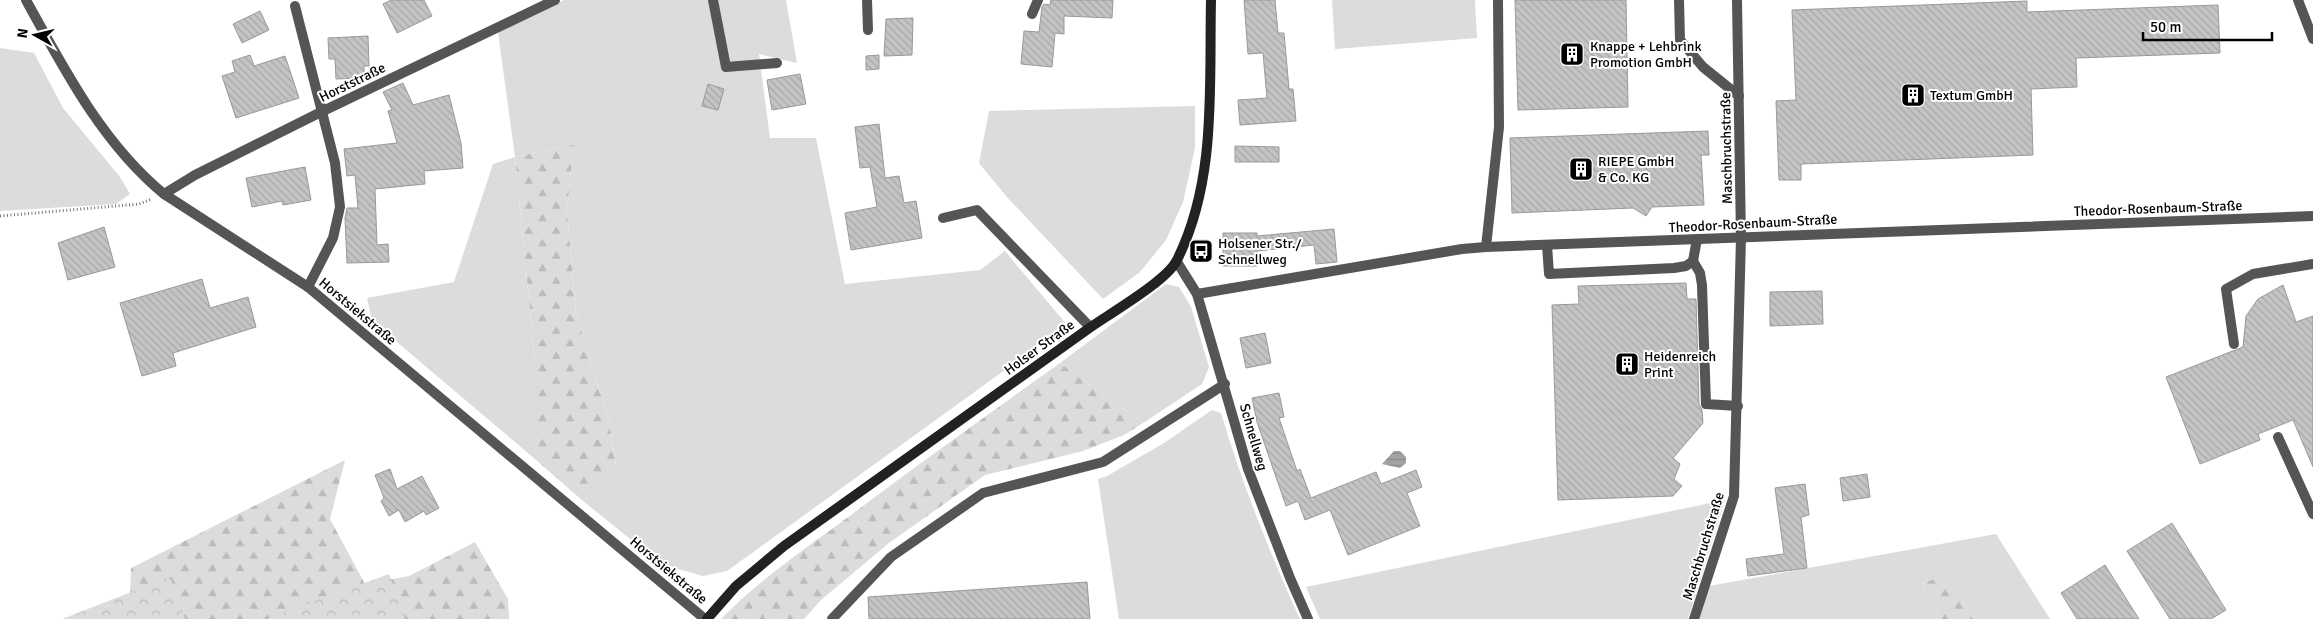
<svg xmlns="http://www.w3.org/2000/svg" width="2313" height="619" viewBox="0 0 2313 619" font-family="Signika,sans-serif">
<style>
.green{fill:#dcdcdc}
.forest{fill:url(#forest-firs)}
.park{fill:url(#park-crowns)}
.water{fill:url(#water-rules)}
.building{fill:url(#building-back-hatch);stroke:#999}
.lines{fill:none;stroke-linecap:round;stroke-linejoin:round}
.path{stroke:#777;stroke-width:3;stroke-dasharray:1 2.5;stroke-linecap:butt}
.service{stroke:#555;stroke-width:10}
.minor{stroke:#555;stroke-width:10}
.secondary{stroke:#222;stroke-width:10}
.labels{text-anchor:middle;stroke-width:4;stroke-linejoin:round;paint-order:stroke}
.poi-label{font-size:14px;fill:#000;stroke:#fff;text-anchor:start}
.street-label{font-size:14px;fill:#000;stroke:#fff}
</style>
<defs>
<pattern id="forest-firs" width="22" height="20" patternUnits="userSpaceOnUse" patternTransform="scale(1.25)"><rect width="22" height="20" fill="#dcdcdc"/><path d="M5 1l3.5 6h-7zM16 11l3.5 6h-7z" fill="#bbb"/></pattern>
<pattern id="park-crowns" width="20" height="18" patternUnits="userSpaceOnUse" patternTransform="scale(1.25)"><rect width="20" height="18" fill="#dcdcdc"/><path d="M2 6a3 3 0 1 1 6 0M12 15a3 3 0 1 1 6 0" fill="none" stroke="#bbb"/></pattern>
<pattern id="water-rules" width="6" height="5" patternUnits="userSpaceOnUse" patternTransform="scale(1.25)"><rect width="6" height="5" fill="#a3a3a3"/><path d="M0 2.5h6" fill="none" stroke="#8b8b8b"/></pattern>
<pattern id="building-back-hatch" width="6" height="6" patternUnits="userSpaceOnUse" patternTransform="scale(1.25)"><rect width="6" height="6" fill="#c4c4c4"/><path d="M-1 5l2 2M0 0l6 6M5-1l2 2" fill="none" stroke="#a7a7a7"/></pattern>
</defs>
<rect width="100%" height="100%" fill="#fff"/>
<g class="green">
<path d="M564 0H786L797 63 759 54 770 138H816L845 284 980 270 1005 251 1067 325 727 571 703 576 661 564 583 501 616 465 609 421 576 314 567 210 572 163 581 143 515 157 535 362V459L372 321 367 298 454 282 493 164 515 157 498 32Z"/>
<path d="M1332 0H1475L1477 38 1335 49Z"/>
<path d="M0 48 34 53 63 108 120 177 130 194 116 204 0 211Z"/>
<path d="M1195 106V148L1183 202 1166 240 1140 272 1103 299 1006 196 979 163 989 111Z"/>
<path d="M1166 284 1179 287 1191 307 1209 367 1202 384 1143 423 1060 363Z"/>
<path d="M1212 410 1221 413C1242 484 1269 551 1300 619H1119L1098 479 1107 476 1164 443Z"/>
<path d="M1725 500 1688 619H1320L1306 587Z"/>
<path d="M1996 534 2050 619H1973L1947 573 1922 584 1941 619H1699L1709 586Z"/>
</g>
<g class="forest">
<path d="M581 143 572 163 567 210 576 314 609 421 616 466 583 501 535 459V362L515 157Z"/>
<path d="M1060 363 1143 423 1124 435 1083 451 985 475 889 543 821 600 804 619H721C760 579 806 548 851 515 920 463 990 413 1060 363Z"/>
<path d="M345 460 330 519 365 584 409 576 475 542 508 599 509 619H129L131 568Z"/>
<path d="M1947 573 1973 619H1941L1922 584Z"/>
</g>
<g class="park">
<path d="M389 574 405 619H266Z"/>
<path d="M170 577 185 619H62Z"/>
</g>
<path class="water" d="M1394 451H1400L1406 457V463L1400 468 1382 464Z"/>
<g class="building">
<path d="M391 0H424L432 16 397 33 383 4Z"/>
<path d="M1051 0H1113L1112 18 1064 16V34L1055 33 1052 67 1021 64 1024 31 1039 32 1042 7 1044 4 1050 5Z"/>
<path d="M1244 0H1275L1278 33H1284L1289 89H1293L1296 121 1240 125 1238 100 1267 98 1263 53 1248 54Z"/>
<path d="M1515 0H1626L1628 107 1518 110Z"/>
<path d="M2027 1V12L2218 5 2220 53 2076 58 2077 87 2031 89 2033 155 1801 164V180H1779L1776 101 1796 100 1792 10Z"/>
<path d="M260 11 269 30 242 43 233 24Z"/>
<path d="M913 18 912 55 884 56 886 19Z"/>
<path d="M368 36 369 66H364V78L336 79 335 59H329L328 38Z"/>
<path d="M250 55 254 66 285 56 299 98 236 118 222 76 235 72 232 61Z"/>
<path d="M879 55V69L866 70V56Z"/>
<path d="M800 74 806 104 772 110 767 80Z"/>
<path d="M403 83 413 105 449 95 461 143 463 168 424 171 425 184 375 189 377 245 388 244 389 262 347 263 345 218 347 208H358L355 175 347 176 344 149 397 143 388 111 392 110 383 92Z"/>
<path d="M708 84 724 89 718 110 702 106Z"/>
<path d="M879 124 885 178 899 176 904 203 916 201 922 238 851 250 845 213 877 207 870 167 860 168 855 127Z"/>
<path d="M1708 131 1709 155H1701L1704 205 1652 207 1646 216 1633 208 1512 213 1510 138Z"/>
<path d="M1235 146 1279 147V162H1235Z"/>
<path d="M305 167 311 200 283 205 282 201 252 207 246 178Z"/>
<path d="M104 227 115 267 68 280 58 243Z"/>
<path d="M1334 229 1337 262 1316 264 1314 245 1257 251V266H1223V233H1257V236Z"/>
<path d="M202 279 210 308 248 297 256 327 173 353 176 366 142 376 120 303Z"/>
<path d="M1686 283 1687 299H1696L1699 404 1702 410 1703 423 1673 458 1680 464 1674 479 1682 486 1673 496 1558 500 1552 305 1579 304 1578 286Z"/>
<path d="M2283 285 2296 322 2313 316V467L2293 420 2258 434 2260 440 2200 464 2166 377 2243 347 2246 316 2258 299Z"/>
<path d="M1822 291 1823 324 1770 326V292Z"/>
<path d="M1265 333 1271 363 1246 368 1240 338Z"/>
<path d="M1279 393 1284 417 1279 418 1297 471 1300 469 1311 498 1376 472 1381 484 1416 470 1422 487 1407 493 1420 526 1348 555 1330 510 1305 520 1298 501 1286 506 1257 422 1252 398Z"/>
<path d="M390 469 397 489 422 476 439 508 426 515 424 511 405 522 399 510 389 516 381 501 384 498 375 475Z"/>
<path d="M1867 474 1870 497 1843 501 1840 478Z"/>
<path d="M1805 484 1809 515 1801 517 1807 568 1748 576 1746 559 1784 554 1775 488Z"/>
<path d="M2172 523 2226 610 2211 619H2170L2127 551Z"/>
<path d="M2105 565 2139 619H2077L2061 593Z"/>
<path d="M1087 582 1090 619H869L868 597Z"/>
</g>
<g class="lines">
<path class="path" d="M0 216 139 204 152 199"/>
<g class="service">
<path d="M713 0 726 67 777 63"/>
<path d="M867 0 868 30"/>
<path d="M1679 0 1680 40 1703 67 1739 96"/>
<path d="M1032 14 1038 0"/>
<path d="M943 218 977 210 1090 327"/>
<path d="M1547 245 1549 274 1674 268 1686 266 1693 261 1697 239"/>
<path d="M1486 247 1499 127 1498 0"/>
<path d="M1693 261 1700 273 1702 285 1706 404 1738 406"/>
<path d="M2234 344 2226 289 2253 274 2313 264"/>
<path d="M2278 437 2313 514"/>
<path d="M832 619 891 557 983 493 1103 462 1225 384"/>
</g>
<g class="minor">
<path d="M26 0C64 69 102 143 164 194L308 287 705 619"/>
<path d="M2298 0 2313 39"/>
<path d="M295 6 335 163 340 207 333 238 308 287"/>
<path d="M164 194 195 175 321 112 555 0"/>
<path d="M1177 262 1197 294 1248 469 1290 578 1308 619"/>
<path d="M1197 294 1462 249 1486 247 2313 216"/>
<path d="M1694 619 1734 496 1741 238 1737 0"/>
</g>
<path class="secondary" d="M707 619 736 586 784 546C885 474 986 401 1088 329 1109 314 1167 281 1177 260 1217 180 1209 87 1211 0"/>
</g>
<defs>
<g id="building-square" transform="scale(1.25)"><rect x="-9" y="-9" width="18" height="18" rx="4" fill="#000" stroke="#fff"/><path d="M-4-6H4V6H1V3H-1V6H-4ZM-2.5-4.3h1.7v1.8h-1.7ZM.8-4.3h1.7v1.8H.8ZM-2.5-1h1.7V.8h-1.7ZM.8-1h1.7V.8H.8Z" fill="#fff"/></g>
<g id="bus-square" transform="scale(1.25)"><rect x="-9" y="-9" width="18" height="18" rx="4" fill="#000" stroke="#fff"/><path d="M-5-6H5V4H4V6H2V4H-2V6H-4V4H-5ZM-3.5-4V0h7V-4ZM-3.5 1.2v1.5H-2V1.2ZM2 1.2v1.5H3.5V1.2Z" fill="#fff"/></g>
</defs>
<g fill-rule="evenodd">
<use href="#building-square" x="1572" y="54"/>
<use href="#building-square" x="1913" y="95"/>
<use href="#building-square" x="1581" y="169"/>
<use href="#bus-square" x="1201" y="251"/>
<use href="#building-square" x="1627" y="364"/>
</g>
<g class="labels">
<g class="poi-label">
<text x="1590" y="51">Knappe + Lehbrink<tspan x="1590" dy="16">Promotion GmbH</tspan></text>
<text x="1930" y="100">Textum GmbH</text>
<text x="1598" y="166">RIEPE GmbH<tspan x="1598" dy="16">&amp; Co. KG</tspan></text>
<text x="1218" y="248">Holsener Str./<tspan x="1218" dy="16">Schnellweg</tspan></text>
<text x="1644" y="361">Heidenreich<tspan x="1644" dy="16">Print</tspan></text>
</g>
<g class="street-label">
<text transform="translate(352 82) rotate(-26)" y="5">Horststraße</text>
<text transform="translate(1726 148) rotate(-91)" y="5">Maschbruchstraße</text>
<text transform="translate(2158 208) rotate(-2)" y="5">Theodor-Rosenbaum-Straße</text>
<text transform="translate(1753 223) rotate(-3)" y="5">Theodor-Rosenbaum-Straße</text>
<text transform="translate(358 311) rotate(40)" y="5">Horstsiekstraße</text>
<text transform="translate(1039 347) rotate(-36)" y="5">Holser Straße</text>
<text transform="translate(1254 437) rotate(74)" y="5">Schnellweg</text>
<text transform="translate(1703 546) rotate(-73)" y="5">Maschbruchstraße</text>
<text transform="translate(669 570) rotate(40)" y="5">Horstsiekstraße</text>
</g>
</g>
<g transform="translate(35 35) rotate(278)" stroke="#ffffff" stroke-width="4" paint-order="stroke">
<path d="M0-4L9 19L0 12L-9 19Z" fill="#000000"/>
<text y="-8" font-size="14" font-weight="bold" text-anchor="middle" fill="#000000">N</text>
</g>
<path d="M2143 32v8h129v-8" fill="none" stroke="#000000" stroke-width="2.5"/>
<text x="2150" y="32" font-size="15" fill="#000000" stroke="#ffffff" stroke-width="4" paint-order="stroke">50 m</text>
</svg>
